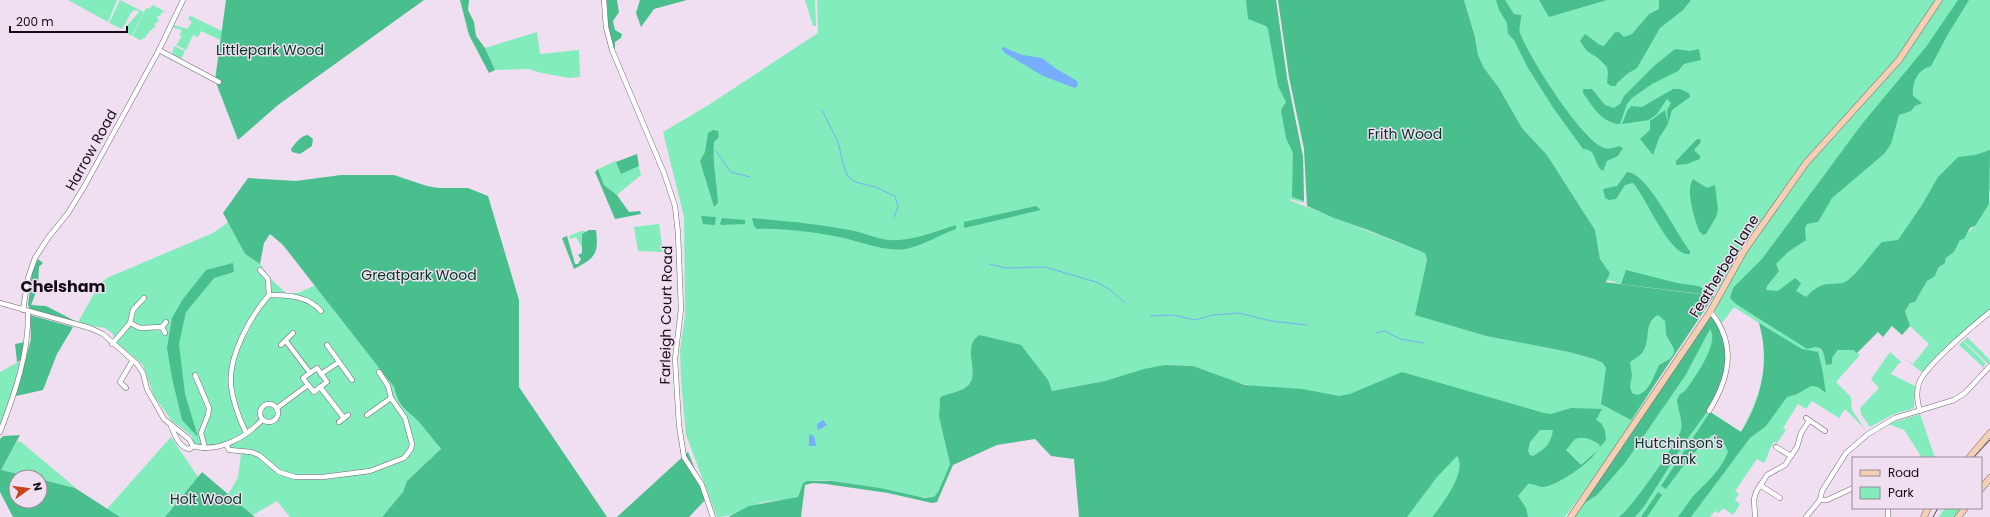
<svg xmlns="http://www.w3.org/2000/svg" width="1990" height="517" viewBox="0 0 1990 517" font-family="Poppins,sans-serif">
<style>
.green{fill:#83ecbc}
.forest{fill:#48bf8d;fill-rule:evenodd}
.water{fill:#76adfc}
.lines{fill:none;stroke-linecap:round;stroke-linejoin:round}
.stream{stroke:#76adfc;stroke-width:1}
.street-casing{stroke:#746675;stroke-width:5.5}
.secondary-casing{stroke:#746675;stroke-width:7}
.street{stroke:#fff;stroke-width:4.5}
.secondary{stroke:#f5cfb3;stroke-width:6}
.tram{stroke:#4f4750;stroke-width:1}
.labels{text-anchor:middle;stroke-width:3;stroke-linejoin:round;paint-order:stroke}
.park-label{font-size:14px;fill:#023824;stroke:#efdff1}
.street-label{font-size:14px;fill:#130e14;stroke:#efdff1}
.quarter-label{font-size:16px;font-weight:bold;fill:#130e14;stroke:#efdff1}
</style>
<rect width="100%" height="100%" fill="#efdff1"/>
<g class="green">
<path d="M68 0H117L108 22Z"/>
<path d="M120 0 144 12 132 36 127 33 126 27 139 12 137 10 131 11 133 12 129 14 130 15 122 29 109 23Z"/>
<path d="M805 0H815L816 26H813Z"/>
<path d="M817 0H1276L1287 78 1303 157 1304 203 1290 199 1289 200 1425 253 1427 259 1416 315 1486 336 1569 352 1594 359 1603 363 1639 356 1644 351 1647 339V329L1653 318 1658 314 1665 321 1666 335 1674 349V353L1615 449 1565 517H1218L1252 386 1227 380 1193 366 1165 365 1105 381 1052 391 999 340 980 335C959 346 983 376 966 387 960 392 950 393 942 396L940 398 939 417 950 464 938 492 934 497C926 501 848 482 831 481 823 480 815 481 807 481L803 483 798 497C787 501 775 500 764 502 748 506 734 517 717 517L686 435 681 381 680 351 685 315 684 217 663 132 707 106 818 33Z"/>
<path d="M1464 0H1937L1898 58 1811 154 1714 295 1621 284 1607 280 1610 273 1600 259 1595 230 1547 155 1522 128 1499 88 1484 68 1478 55 1475 37Z"/>
<path d="M1941 0H1990V190L1809 348 1814 346C1824 349 1824 355 1826 364L1839 350H1853L1860 355 1836 382 1851 397 1852 410 1865 429 1845 409 1839 418 1812 401 1806 409 1798 404 1783 428 1786 430 1777 443 1774 442C1769 449 1769 454 1764 463L1757 459 1735 491 1739 494 1735 500 1740 504 1733 515 1723 508 1719 513 1715 511 1710 517H1574L1714 317 1708 410 1741 432C1760 396 1772 364 1759 323L1734 307 1722 323 1714 310 1746 251 1809 163 1884 80Z"/>
<path d="M153 5 166 12H162L160 16H158L157 18 159 21 154 24 156 26 149 32 150 33H148L144 39 142 38 141 41 133 36 146 8 149 9Z"/>
<path d="M189 15 222 31 220 40 201 31 198 37 193 35 186 50 176 45 179 41 187 44 179 41 182 36 179 35 182 30 172 27 174 25 187 29 192 22 189 20Z"/>
<path d="M537 32 540 54 579 50 580 77 569 78 542 73 528 69 495 70 485 48Z"/>
<path d="M174 46 185 51 181 59 172 54Z"/>
<path d="M616 161 621 174 639 166 641 175 617 195 604 185 598 169Z"/>
<path d="M1990 200V309L1922 372 1905 359 1913 364 1929 344 1910 326 1905 311 1910 303 1915 302 1927 281 1938 268 1945 263 1946 258 1954 252 1960 240 1975 226 1983 211 1989 204Z"/>
<path d="M228 222 245 254 260 264 272 280 286 293H298L316 285 394 387C399 408 405 408 419 422 427 431 434 441 441 450L407 481 403 492 382 517H290L277 501 253 515 228 494 238 478 241 454 228 452 225 447 209 450 194 449 192 436 172 421 154 396 143 365 118 344 112 333 105 328 77 324 100 283 109 277 213 233Z"/>
<path d="M659 224 663 252 638 251 634 227Z"/>
<path d="M581 231H585L586 249 582 248 576 237 570 239 569 236Z"/>
<path d="M1967 337 1990 360 1989 363H1987L1964 341Z"/>
<path d="M1963 341 1985 363 1984 368 1959 345Z"/>
<path d="M1890 352 1902 363H1899L1891 374 1915 386 1914 408 1892 415 1870 427 1861 414 1860 408 1879 388 1871 379Z"/>
<path d="M20 361 14 386 0 427V372Z"/>
<path d="M1920 414 1935 458H1918L1921 456 1904 430 1888 424Z"/>
<path d="M171 437 198 477 165 517H120L107 509Z"/>
<path d="M17 441 21 442 76 488 40 479V477H30L1 470Z"/>
<path d="M1945 508H1962L1955 517H1939Z"/>
</g>
<g class="forest">
<path d="M226 0H424L278 105 238 140 215 80Z"/>
<path d="M460 0H469L468 10 474 22 476 36 485 48 495 70 489 73 469 35Z"/>
<path d="M607 0H617L619 12 613 21 615 30 622 34 621 38 615 42V48L613 49 608 29Z"/>
<path d="M640 0H687L654 9 641 27 636 13Z"/>
<path d="M1246 0H1276L1287 78 1303 157 1304 201 1292 197 1293 153 1286 138 1281 110 1286 102 1278 86 1268 29 1266 26 1248 19Z"/>
<path d="M1278 0H1464L1475 37 1478 55 1484 68 1499 88 1522 128 1547 155 1595 230 1600 259 1610 273 1606 282H1604L1714 296 1631 420 1601 404 1606 368 1603 363 1594 359 1569 352 1486 336 1415 315 1427 260 1425 253 1368 230 1334 218 1307 206 1304 149 1289 77ZM1658 315 1665 321 1666 335 1674 349V353L1670 359 1659 365C1654 375 1650 392 1637 395L1632 393 1630 387 1632 375 1630 362C1634 359 1639 357 1643 352 1651 340 1643 323 1658 315Z"/>
<path d="M1496 0H1505L1514 14 1521 15C1522 21 1518 27 1520 33 1529 57 1579 136 1602 147 1608 150 1613 148 1619 146L1623 148 1618 156 1607 161 1603 171C1593 165 1598 149 1583 149L1554 109 1528 68 1514 40 1508 34 1507 23 1499 10Z"/>
<path d="M1539 0H1607L1549 17Z"/>
<path d="M1659 0H1691L1683 10 1660 28 1637 68 1627 74 1617 83 1616 86H1611L1607 83 1608 74 1607 67 1598 58 1587 51 1580 41 1585 34 1600 45 1604 46 1615 32H1619L1624 37 1632 34 1649 14 1659 9Z"/>
<path d="M1958 0H1969L1948 34 1931 66C1917 70 1912 82 1913 96L1922 103 1915 106 1911 111 1899 115 1891 144 1884 154 1832 198 1818 222 1807 224 1805 228 1806 240 1788 252 1776 264 1779 271 1767 286 1766 290 1778 291 1795 278 1801 283 1796 291 1806 297C1813 290 1820 284 1830 284 1837 283 1842 285 1848 280 1860 271 1871 253 1882 242L1898 240 1922 205 1938 177 1958 157 1975 155 1990 150 1989 204 1975 226 1970 228 1964 239 1960 240 1954 252 1946 258 1945 263 1938 268 1935 276 1927 281 1915 302 1910 303 1905 311 1910 326 1902 335 1892 326 1883 337 1878 332 1857 353 1853 350H1838L1832 358V364L1826 365C1823 350 1823 344 1807 349L1736 304 1730 298 1733 288 1762 259 1862 124 1926 47Z"/>
<path d="M1675 49 1690 51 1699 49 1701 60 1684 64 1678 71 1652 84 1632 98 1627 104 1620 124C1602 123 1593 107 1583 93V89H1592L1605 105 1614 108 1620 104 1624 96 1654 66Z"/>
<path d="M1673 89H1680L1689 93 1690 97 1672 110 1668 124 1659 138 1653 155 1640 139 1650 130V121L1665 110 1668 124 1667 110 1671 103 1667 99 1657 114 1649 120 1622 124 1628 109 1631 107 1630 106 1642 107Z"/>
<path d="M713 130 718 131 719 137 714 142C712 162 717 183 718 203L714 207 700 161 705 152 708 133Z"/>
<path d="M308 135 313 139 312 146 300 154 292 152 291 149C295 144 301 135 308 135Z"/>
<path d="M1697 139H1700L1701 142 1694 150 1700 156V159L1687 164 1676 165V161Z"/>
<path d="M637 154 639 166 621 174 616 162Z"/>
<path d="M598 169 604 185 617 195 629 212 640 211 641 214 615 219 595 172Z"/>
<path d="M1627 172C1647 172 1677 235 1690 251V254C1669 257 1646 196 1633 183L1625 185 1616 199 1609 200 1605 198 1603 189 1617 186Z"/>
<path d="M341 175H394L427 186 438 188H468L488 196 519 300V387L607 517H382L403 492 407 481 441 449C434 441 427 431 419 422 405 408 399 408 394 387L283 245 270 234 264 243 260 264 245 254 223 213 248 178 296 181Z"/>
<path d="M1693 179 1707 188 1715 185 1718 210 1716 217 1706 234 1703 235 1699 231C1695 219 1685 190 1693 179Z"/>
<path d="M1036 206 1041 210 964 228V222Z"/>
<path d="M701 216 716 217 715 225 703 224Z"/>
<path d="M722 218 745 220V224L722 225 720 224Z"/>
<path d="M752 218C786 221 821 224 855 231 870 235 885 242 900 240 919 238 938 231 956 225V229C939 235 922 246 905 249 883 252 860 241 839 237 812 232 784 228 757 229L754 226Z"/>
<path d="M589 230H596C599 254 595 258 574 269L562 238 567 236 575 264H578L581 259 578 255 582 253V234Z"/>
<path d="M38 259 43 263 39 267 38 287 31 305 46 306 75 321 74 323 30 309 28 305 32 273Z"/>
<path d="M233 263 234 272 214 278 186 312 179 344 185 394 198 437 182 420 172 378 167 348 172 318 183 299 206 270Z"/>
<path d="M1626 270 1677 283 1698 286 1707 290 1709 295 1621 284Z"/>
<path d="M30 315 73 327 57 354 43 390 16 396 31 339Z"/>
<path d="M1711 315C1727 327 1729 367 1722 384 1713 408 1694 428 1681 448 1669 467 1657 486 1645 505L1635 517H1619C1631 509 1677 443 1681 430 1683 421 1678 409 1677 400L1680 394 1685 391C1694 379 1720 343 1710 329L1685 376 1625 463 1597 495 1583 504Z"/>
<path d="M1759 323 1802 349 1818 352 1822 368 1826 393 1818 387 1811 386 1797 394 1787 397 1766 426 1750 438 1691 517H1678C1684 509 1689 501 1695 494 1708 481 1721 470 1728 452L1725 445 1712 435 1690 457 1666 489 1661 486 1710 412 1741 432C1762 400 1770 360 1759 323Z"/>
<path d="M980 335 1021 345 1048 380 1052 391 1105 381 1144 369 1165 365 1193 366 1245 385 1302 389 1339 396 1350 394 1402 372 1544 413 1551 414 1571 408 1602 409 1596 420C1604 423 1606 432 1606 440L1600 447 1599 444C1591 439 1584 436 1575 439L1566 450 1581 465 1597 451C1590 463 1557 486 1543 487 1537 487 1533 483 1528 484L1518 496 1526 508 1528 517H1432C1442 505 1468 471 1457 456L1437 477 1407 517H1079L1074 459 1051 456 1035 439 997 445 953 465 937 502 932 503 888 493 826 484 813 483 805 485 801 517H728L749 506 798 497 803 483 807 481H832L880 488 925 498 934 497 938 492 950 464 939 417 940 398 942 396C950 393 960 392 966 387 983 376 959 346 980 335ZM1540 430H1553C1551 444 1545 449 1533 456L1530 455 1528 451 1530 442Z"/>
<path d="M25 342 21 360 17 362 15 344Z"/>
<path d="M20 435 1 470 31 477H16V501H40V479L75 488 120 517H13L0 492V439L3 436Z"/>
<path d="M688 452 707 498 689 517H617Z"/>
<path d="M202 472 255 517H165Z"/>
<path d="M1658 492 1662 495 1647 517H1641Z"/>
</g>
<g class="water">
<path d="M1003 47 1022 55 1042 58 1055 68 1077 81 1078 85 1075 88 1043 76 1005 53 1001 48Z"/>
<path d="M823 420 827 425 818 430 817 424Z"/>
<path d="M809 434 814 436 816 445 815 446H809Z"/>
</g>
<g class="lines">
<g class="stream">
<path d="M822 110 838 142 844 167 848 176 855 182 875 187 895 196 898 207 894 217"/>
<path d="M716 151 731 172 750 177"/>
<path d="M989 264 1006 268 1045 267 1096 282 1109 289 1125 303"/>
<path d="M1151 316 1174 315 1195 320 1213 315 1239 313 1271 321 1307 325"/>
<path d="M1376 333 1385 331 1400 339 1424 343"/>
</g>
<g class="street-casing">
<g id="street">
<path d="M604 0 606 27 612 50 664 173 675 206 678 233 681 309 675 359 679 425 684 457 702 485 713 517"/>
<path d="M159 50 219 82"/>
<path d="M269 295C288 295 308 296 321 311"/>
<path d="M0 303 90 328 103 334 137 364 143 373 147 389 164 419 189 439 193 446"/>
<path d="M23 310 28 278 35 258 48 238 68 213 84 187 159 50 183 0"/>
<path d="M130 323 140 328 162 327 165 333"/>
<path d="M162 327 166 322"/>
<path d="M286 341 310 373 317 368 327 382 320 387 344 418"/>
<path d="M112 344 130 323 133 310 144 298"/>
<path d="M281 345 293 333"/>
<path d="M327 345 352 380"/>
<path d="M321 374 339 362"/>
<path d="M195 375 209 408 208 415 201 433 205 448"/>
<path d="M308 385 314 392 320 387"/>
<path d="M126 388 120 382 133 360"/>
<circle cx="269" cy="413" r="9"/>
<path d="M277 408 308 385 303 378 310 373"/>
<path d="M1709 411C1725 385 1735 357 1721 328 1718 322 1715 316 1710 312"/>
<path d="M1920 411C1917 402 1916 392 1919 383 1925 366 1974 325 1990 312"/>
<path d="M367 415 391 398"/>
<path d="M1806 418 1825 431"/>
<path d="M339 422 348 415"/>
<path d="M171 426C175 435 179 448 190 449L193 446C218 453 245 438 262 420"/>
<path d="M0 432C15 393 29 353 28 312"/>
<path d="M246 433C239 418 233 402 231 386 228 356 250 317 269 295L268 279 260 270"/>
<path d="M226 444 229 450 251 452 259 455 279 472 295 477H323L370 471 404 458 411 449 412 444 405 418 391 398 388 386 379 372"/>
<path d="M1776 447 1791 456"/>
<path d="M1760 485 1780 498"/>
<path d="M1820 500 1822 491 1846 453 1868 434 1895 418 1954 400 1965 393 1990 366"/>
<path d="M1755 517 1754 499 1756 492 1767 475 1785 465 1797 447 1801 433 1809 421"/>
<path d="M1806 517 1820 500H1827L1853 488"/>
<path d="M1888 517V508"/>
</g>
</g>
<g class="secondary-casing">
<g id="secondary">
<path d="M1969 458 1990 433"/>
<path d="M1981 489 1990 478"/>
<path d="M1571 517 1710 312 1744 251 1806 163 1899 60 1939 0"/>
<path d="M1924 517 1928 508"/>
<path d="M1958 517 1965 508"/>
</g>
</g>
<use href="#street" class="street"/>
<use href="#secondary" class="secondary"/>
<g class="tram">
<path d="M1973 458 1990 440"/>
<path d="M1933 517 1938 508"/>
</g>
</g>
<g class="labels">
<g class="park-label">
<text x="270" y="55">Littlepark Wood</text>
<text x="1405" y="139">Frith Wood</text>
<text x="419" y="280">Greatpark Wood</text>
<text x="1679" y="448">Hutchinson's<tspan x="1679" dy="16">Bank</tspan></text>
<text x="206" y="504">Holt Wood</text>
</g>
<g class="street-label">
<text transform="translate(91 150) rotate(-61)" y="5">Harrow Road</text>
<text transform="translate(1724 266) rotate(-58)" y="5">Featherbed Lane</text>
<text transform="translate(666 315) rotate(-89)" y="5">Farleigh Court Road</text>
</g>
<g class="quarter-label">
<text x="63" y="292">Chelsham</text>
</g>
</g>
<rect x="1852" y="457" width="130" height="52" fill="#efdff1" stroke="#978b99"/>
<rect x="1860" y="470" width="20" height="6" fill="#f5cfb3" stroke="#978b99"/>
<text x="1888" y="477" font-size="12" fill="#130e14">Road</text>
<rect x="1860" y="487" width="20" height="12" fill="#83ecbc" stroke="#978b99"/>
<text x="1888" y="497" font-size="12" fill="#130e14">Park</text>
<g transform="translate(28 489) rotate(76)"><circle r="19" fill="#efdff1" stroke="#978b99"/>
<path d="M0-3L7 15L0 10L-7 15Z" fill="#cb421c"/>
<text y="-6" font-size="11" font-weight="bold" text-anchor="middle" fill="#130e14">N</text>
</g>
<path d="M10 26v6h117v-6" fill="none" stroke="#130e14" stroke-width="2"/>
<text x="16" y="26" font-size="12" fill="#130e14" stroke="#efdff1" stroke-width="3" paint-order="stroke">200 m</text>
</svg>
